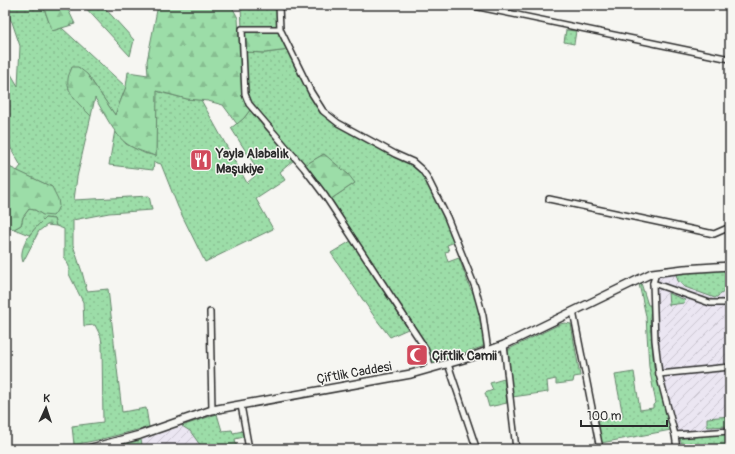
<svg xmlns="http://www.w3.org/2000/svg" width="735" height="454" viewBox="0 0 735 454" font-family="Pangolin,sans-serif">
<style>
.industrial{fill:url(#industrial-furrows)}
.green{fill:url(#green-dots);stroke:#64846a}
.forest{fill:url(#forest-firs);stroke:#64846a}
.lines{fill:none;stroke-linecap:round;stroke-linejoin:round}
.street-casing{stroke:#2b2b2b;stroke-width:8}
.secondary-casing{stroke:#2b2b2b;stroke-width:10}
.street{stroke:#f6f6f2;stroke-width:5}
.secondary{stroke:#f6f6f2;stroke-width:7}
.labels{text-anchor:middle;stroke-width:3;stroke-linejoin:round;paint-order:stroke}
.poi-label{font-size:13px;font-weight:bold;fill:#2b2b2b;stroke:#f6f6f2;text-anchor:start}
.street-label{font-size:13px;fill:#2b2b2b;stroke:#f6f6f2}
</style>
<defs>
<pattern id="industrial-furrows" width="10" height="10" patternUnits="userSpaceOnUse"><rect width="10" height="10" fill="#ebe6f2"/><path d="M-1 1l2-2M0 10L10 0M9 11l2-2" fill="none" stroke="#cac5d0"/></pattern>
<pattern id="green-dots" width="8" height="8" patternUnits="userSpaceOnUse"><rect width="8" height="8" fill="#9cdda8"/><path d="M2 2h.1M6 6h.1" fill="none" stroke="#87be91" stroke-width="1.8" stroke-linecap="round"/></pattern>
<pattern id="forest-firs" width="22" height="20" patternUnits="userSpaceOnUse"><rect width="22" height="20" fill="#9cdda8"/><path d="M5 1l3.5 6h-7zM16 11l3.5 6h-7z" fill="#87be91"/></pattern>
</defs>
<rect width="100%" height="100%" fill="#f6f6f2"/>
<filter id="ink" filterUnits="userSpaceOnUse"><feTurbulence type="fractalNoise" baseFrequency=".025" numOctaves="2"/><feDisplacementMap in="SourceGraphic" scale="8" xChannelSelector="R" yChannelSelector="G"/><feConvolveMatrix kernelMatrix="1 2 1 2 8 2 1 2 1" color-interpolation-filters="sRGB"/></filter>
<g filter="url(#ink)">
<g class="industrial">
<path d="M730 267V449H680L663 388 656 320 654 285 656 275Z"/>
<path d="M182 426 190 431 203 449H143L141 440Z"/>
</g>
<g class="green">
<path d="M5 5H43L52 31 62 28 126 87 115 115 87 74 68 89 76 100 91 116 77 177 74 200 149 196 152 210 109 213 73 220V245L82 272 87 291 108 289 122 412 146 408 149 427 102 439 74 445 72 426 103 422 102 345 101 337 95 325 84 326 83 302 69 274V266L64 257V229L56 226 54 219 45 218 29 235 14 229 21 225 23 217 29 209 35 210 43 215 52 187 17 171 21 166 5 138V64L18 86 20 46 12 22 5 12Z"/>
<path d="M83 5H102L134 40 130 56Z"/>
<path d="M241 5H279L280 29H242Z"/>
<path d="M566 30 576 31 574 44 564 42Z"/>
<path d="M289 50 313 101 321 111 412 164 425 176 455 242 447 245 449 251 445 252 448 262 459 258 470 288 476 298 485 346 432 364 427 346 331 199 355 183 324 154 305 165 251 101 247 89 245 52 265 53Z"/>
<path d="M156 91 187 99 201 100 247 183 256 175 254 164 231 128 244 118 250 110 294 160 280 172 285 180 256 199 273 229 205 262 178 207 161 164 154 162 153 170 109 165 115 130 126 144 144 153 156 156Z"/>
<path d="M351 241 408 329 390 337 376 319 331 253Z"/>
<path d="M730 267V300H727L724 292 715 298 685 287 678 281 675 271Z"/>
<path d="M641 283 648 305H653L650 316 654 368 671 430 601 443 598 421 623 416 615 375 634 372 640 410 653 408V405L656 403 649 367 646 316 639 284Z"/>
<path d="M668 293 685 300 684 303 669 305Z"/>
<path d="M565 323 571 324 580 376 574 377 573 382 556 384V379L547 381 548 392 512 397 507 350 560 324Z"/>
<path d="M504 379 507 403 489 407 485 393 493 390 490 383Z"/>
<path d="M217 414 222 431 232 430 233 433 243 431 244 437 235 439 237 449H203L190 431 182 426Z"/>
<path d="M730 416V426L707 427V418Z"/>
<path d="M730 433V449H683L680 438Z"/>
<path d="M141 440 143 449H106Z"/>
</g>
<g class="forest">
<path d="M43 5H66L75 24 52 31Z"/>
<path d="M158 5H231L238 18 242 86 243 97 250 110 244 118 237 124 223 105 208 101 187 99 157 91 156 156C146 153 136 150 127 144 115 136 103 111 95 98L91 116C81 106 66 94 68 79 68 75 71 71 72 67H78L87 74 115 115 126 87 128 72 148 75 147 61Z"/>
<path d="M245 31H275C283 35 285 43 289 50L265 53 245 52Z"/>
<path d="M324 154 348 174 355 183 331 199 305 165Z"/>
<path d="M5 165 52 187 58 199 59 206 56 212 53 216 43 215 35 210 29 209 23 217 21 225 14 229 5 226Z"/>
<path d="M45 218 54 219 56 226 47 225 39 231 23 262C17 246 35 228 45 218Z"/>
</g>
<g class="lines">
<g class="street-casing">
<g id="street">
<path d="M279 5 280 29 311 92 323 111 338 123 349 129 395 154 413 162 422 170 427 177 447 217 475 287 483 316 488 351"/>
<path d="M469 5 730 59"/>
<path d="M280 29H242L245 94 249 104 304 168 325 196 425 348 431 369"/>
<path d="M549 199 714 234 730 227"/>
<path d="M656 273 653 283 655 340 659 374 675 435 677 449"/>
<path d="M653 283 710 303H730"/>
<path d="M573 311 600 449"/>
<path d="M210 312 212 410"/>
<path d="M504 345 516 449"/>
<path d="M448 364 476 447"/>
<path d="M659 374 730 367"/>
<path d="M241 405 249 449"/>
<path d="M675 435 730 431"/>
</g>
</g>
<g class="secondary-casing">
<path id="secondary" d="M88 449 140 435 212 410 411 374 471 357 504 345 652 273 684 269 730 266"/>
</g>
<use href="#street" class="street"/>
<use href="#secondary" class="secondary"/>
</g>
</g>
<defs>
<g id="restaurant-square" transform="scale(1.15)"><rect x="-9" y="-9" width="18" height="18" rx="4" fill="#d1495b" stroke="#f6f6f2"/><path d="M-5-6h1v4h1v-4h1v4h1v-4h1v5L-1.5 .5V6h-2V.5L-5-1ZM5-6V6H3V1.5H1.5Q1.5-4 5-6Z" fill="#fff"/></g>
<g id="mosque-square" transform="scale(1.15)"><rect x="-9" y="-9" width="18" height="18" rx="4" fill="#d1495b" stroke="#f6f6f2"/><path d="M3.5-4.9A6 6 0 1 0 3.5 4.9A5 5 0 1 1 3.5-4.9Z" fill="#fff"/></g>
</defs>
<g fill-rule="evenodd">
<use href="#restaurant-square" x="201" y="160"/>
<use href="#mosque-square" x="417" y="355"/>
</g>
<g class="labels">
<g class="poi-label">
<text x="216" y="158">Yayla Alabalık<tspan x="216" dy="15">Maşukiye</tspan></text>
<text x="432" y="360">Çiftlik Camii</text>
</g>
<g class="street-label">
<text transform="translate(354 372) rotate(-10)" y="5">Çiftlik Caddesi</text>
</g>
</g>
<rect width="735" height="454" fill="none" stroke="#f6f6f2" stroke-width="20"/>
<rect x="10" y="10" width="715" height="434" fill="none" stroke="#2b2b2b" stroke-width="1.5" filter="url(#ink)"/>
<g transform="translate(46 408) rotate(3)" stroke="#f6f6f2" stroke-width="3" paint-order="stroke">
<path d="M0-3L7 15L0 10L-7 15Z" fill="#2b2b2b"/>
<text y="-6" font-size="11" font-weight="bold" text-anchor="middle" fill="#2b2b2b">K</text>
</g>
<path d="M581 420v6h86v-6" fill="none" stroke="#2b2b2b" stroke-width="2"/>
<text x="587" y="420" font-size="12" fill="#2b2b2b" stroke="#f6f6f2" stroke-width="3" paint-order="stroke">100 m</text>
</svg>
